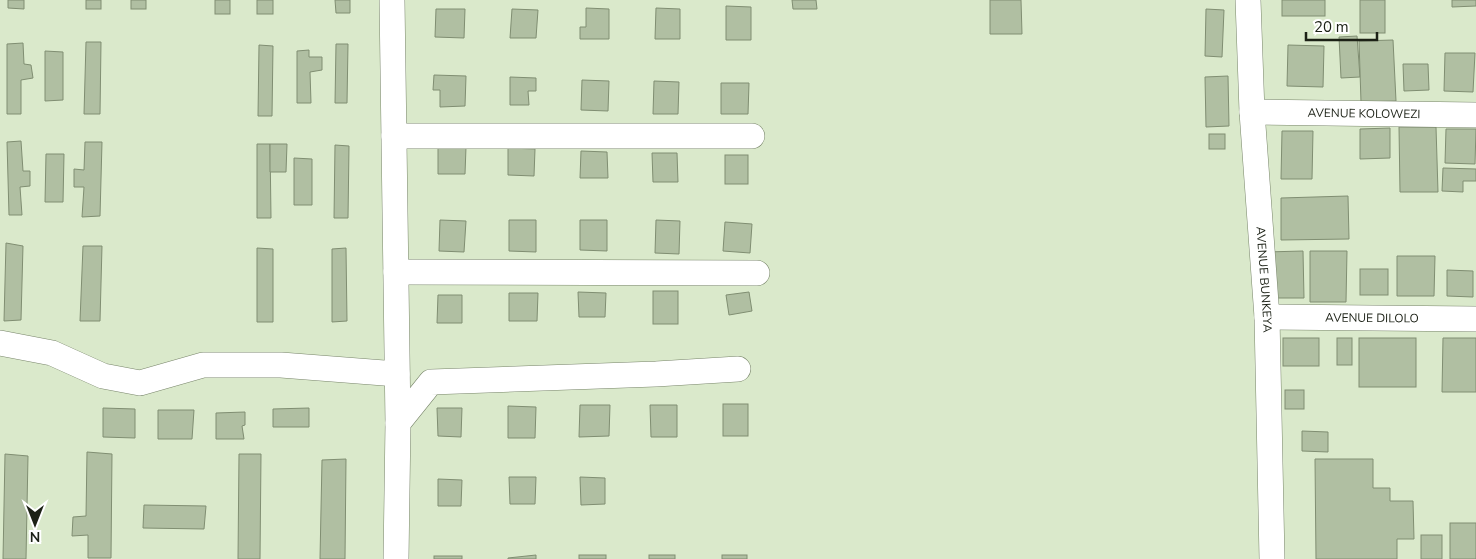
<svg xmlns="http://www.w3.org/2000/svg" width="1476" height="559" viewBox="0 0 1476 559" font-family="'Nunito Sans',sans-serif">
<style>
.building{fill:#b0bfa2;stroke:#808e72}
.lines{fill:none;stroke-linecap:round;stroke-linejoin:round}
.minor-casing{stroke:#78856a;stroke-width:26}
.minor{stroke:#fff;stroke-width:25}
.labels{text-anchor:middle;stroke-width:5;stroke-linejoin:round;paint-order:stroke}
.street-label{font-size:12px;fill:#1c2116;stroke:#fff}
</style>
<rect width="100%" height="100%" fill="#dae9cb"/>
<g class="building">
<path d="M8 0H24V9L8 8Z"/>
<rect x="86" y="0" width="15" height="9"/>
<rect x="131" y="0" width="15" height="9"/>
<rect x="215" y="0" width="15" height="14"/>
<rect x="257" y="0" width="16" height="14"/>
<path d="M335 0H350V13H336Z"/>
<path d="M792 0H816L817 9H793Z"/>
<path d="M990 0H1021L1022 34H990Z"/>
<rect x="1282" y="0" width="43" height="16"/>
<rect x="1360" y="0" width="25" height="33"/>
<path d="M1452 0H1476V6L1452 7Z"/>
<path d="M726 6 751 7V40H726Z"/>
<path d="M586 8 609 9V39H580V27H586Z"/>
<path d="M656 8 680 9V39H655Z"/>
<path d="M436 9H465L464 38 435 37Z"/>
<path d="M512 9 538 10 536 38H510Z"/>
<path d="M1206 9 1224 10 1222 57 1205 56Z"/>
<path d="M1357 36 1360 77 1341 78 1339 37Z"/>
<path d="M1393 40 1396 101 1361 102 1359 41Z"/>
<path d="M86 42H101L100 114H84Z"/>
<path d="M23 43 24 64 31 65 33 78 21 80V114H7V44Z"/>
<path d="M336 44H348L347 103H335Z"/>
<path d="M259 45 273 46 272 116H258Z"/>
<path d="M1288 45 1324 46 1323 87 1287 86Z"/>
<path d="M309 50V57H322V70L310 72 311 103H297V51Z"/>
<path d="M45 51 63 52V100L45 101Z"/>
<path d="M1445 53H1475L1473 92 1444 91Z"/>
<path d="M1403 64H1428L1429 90 1404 91Z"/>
<path d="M434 75 466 76 465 106 440 107V90H433Z"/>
<path d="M1228 76 1229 126 1206 127 1205 77Z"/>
<path d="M510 77 536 78V91H528L529 105H510Z"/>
<path d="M582 80 609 81 608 111 581 110Z"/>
<path d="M654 81 679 82 678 114H653Z"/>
<path d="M721 83H749L748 114H721Z"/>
<path d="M1399 127H1436L1438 192H1400Z"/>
<path d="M1390 128V158L1360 159V129Z"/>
<path d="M1446 129H1476L1475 164 1445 163Z"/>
<path d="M1282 131H1313L1312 179H1281Z"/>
<rect x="1209" y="134" width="16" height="15"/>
<path d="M21 141 23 171H30V186L20 187 22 215H9L7 142Z"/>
<path d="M85 142H102L100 216 82 217 84 187H74V169L84 170Z"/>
<path d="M257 144H270L271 218H257Z"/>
<path d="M270 144H287L286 172H270Z"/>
<path d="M335 145 349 146 348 218H334Z"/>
<path d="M438 147H466L465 174H438Z"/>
<path d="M508 148 535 149 534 176 508 175Z"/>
<path d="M581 151 607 152 608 178H580Z"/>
<path d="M652 153H677L678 182H653Z"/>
<path d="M46 154H64L63 202H45Z"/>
<rect x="725" y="155" width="23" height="29"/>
<path d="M294 158 312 159V205H294Z"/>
<path d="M1443 168 1476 169V181H1463V192L1442 191Z"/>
<path d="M1348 196 1349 239 1281 240V198Z"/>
<path d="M440 220 466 221 464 252 439 251Z"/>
<path d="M509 220H536V252L509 251Z"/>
<path d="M580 220H607V251L580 250Z"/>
<path d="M656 220 680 221 679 254 655 253Z"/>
<path d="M725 222 752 224 750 253 723 251Z"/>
<path d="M6 243 23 246 21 320 4 321Z"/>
<path d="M83 246H102L100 321H80Z"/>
<path d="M257 248 273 249V322H257Z"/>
<path d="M346 248 347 321 332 322V249Z"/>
<path d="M1303 251 1304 298H1267L1266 252Z"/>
<path d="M1310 251H1347L1346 302H1310Z"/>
<path d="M1397 256H1435L1434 296H1397Z"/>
<rect x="1360" y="269" width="28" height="26"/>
<path d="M1447 270 1473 271V297L1447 296Z"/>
<rect x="653" y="291" width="25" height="33"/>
<path d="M578 292 606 293 605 317H579Z"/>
<path d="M749 292 752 311 729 315 726 295Z"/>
<path d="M509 293H538L537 321H509Z"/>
<path d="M438 295H462V323H437Z"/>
<rect x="1283" y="338" width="36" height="28"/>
<rect x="1337" y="338" width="15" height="27"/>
<rect x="1359" y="338" width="57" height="49"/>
<path d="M1443 338H1476V392H1442Z"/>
<rect x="1285" y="390" width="19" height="19"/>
<rect x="723" y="404" width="25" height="32"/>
<path d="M580 405H610L609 436 579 437Z"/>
<path d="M650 405H677V437H651Z"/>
<path d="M508 406 536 407 535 438H508Z"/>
<path d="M103 408 135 409V438L103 437Z"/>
<path d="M309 408V427H273V409Z"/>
<path d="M437 408H462L461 437 438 436Z"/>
<path d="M158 410H194L192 439H158Z"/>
<path d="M245 412V425L242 426 244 439H216V413Z"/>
<path d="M1302 431 1328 432V452L1302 451Z"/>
<path d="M87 452 112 454 111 558H88V535L72 536 73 517 86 516Z"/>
<path d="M5 454 28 456 26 559H3Z"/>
<path d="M239 454H261L260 559H238Z"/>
<path d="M346 459 345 559H320L322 460Z"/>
<path d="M1315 459H1373V488H1390V501H1413L1414 539H1397V559H1316Z"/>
<path d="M509 477H536L535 504H510Z"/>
<path d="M580 477 605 478V504L581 505Z"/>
<path d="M438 479 462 480 461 506H438Z"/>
<path d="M144 505 206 506 204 529 143 528Z"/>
<rect x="1450" y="523" width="26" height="36"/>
<rect x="1421" y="535" width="21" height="24"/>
<path d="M536 555V559H508V558Z"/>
<rect x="579" y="555" width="27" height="4"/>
<rect x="649" y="555" width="26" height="4"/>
<rect x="722" y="555" width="25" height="4"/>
<rect x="434" y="556" width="28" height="3"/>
</g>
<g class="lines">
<g class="minor-casing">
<g id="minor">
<path d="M392 0 398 423"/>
<path id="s1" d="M1248 0 1252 112 1267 317 1272 559"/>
<path id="s2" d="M1252 112 1476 115"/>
<path d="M394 136H752"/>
<path d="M396 272 757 273"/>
<path id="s3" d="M1267 317 1476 319"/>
<path d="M0 343 52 353 103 376 140 383 203 365H281L397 374"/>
<path d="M396 559 398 423 431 382 656 374 738 369"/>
</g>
</g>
<use href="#minor" class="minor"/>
</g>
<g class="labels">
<g class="street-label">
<text dy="4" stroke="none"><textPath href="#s2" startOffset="112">AVENUE KOLOWEZI</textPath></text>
<text dy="4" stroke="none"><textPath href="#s1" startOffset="280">AVENUE BUNKEYA</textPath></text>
<text dy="4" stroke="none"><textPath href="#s3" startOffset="105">AVENUE DILOLO</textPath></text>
</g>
</g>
<g transform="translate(35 524) rotate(180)" stroke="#ffffff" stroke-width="4" paint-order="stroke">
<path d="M0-4L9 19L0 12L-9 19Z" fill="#1c2116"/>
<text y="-8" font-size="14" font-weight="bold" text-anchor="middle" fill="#1c2116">N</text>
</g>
<path d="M1306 32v8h71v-8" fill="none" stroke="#1c2116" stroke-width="2.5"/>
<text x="1314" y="32" font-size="15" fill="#1c2116" stroke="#ffffff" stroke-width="4" paint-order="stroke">20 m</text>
</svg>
